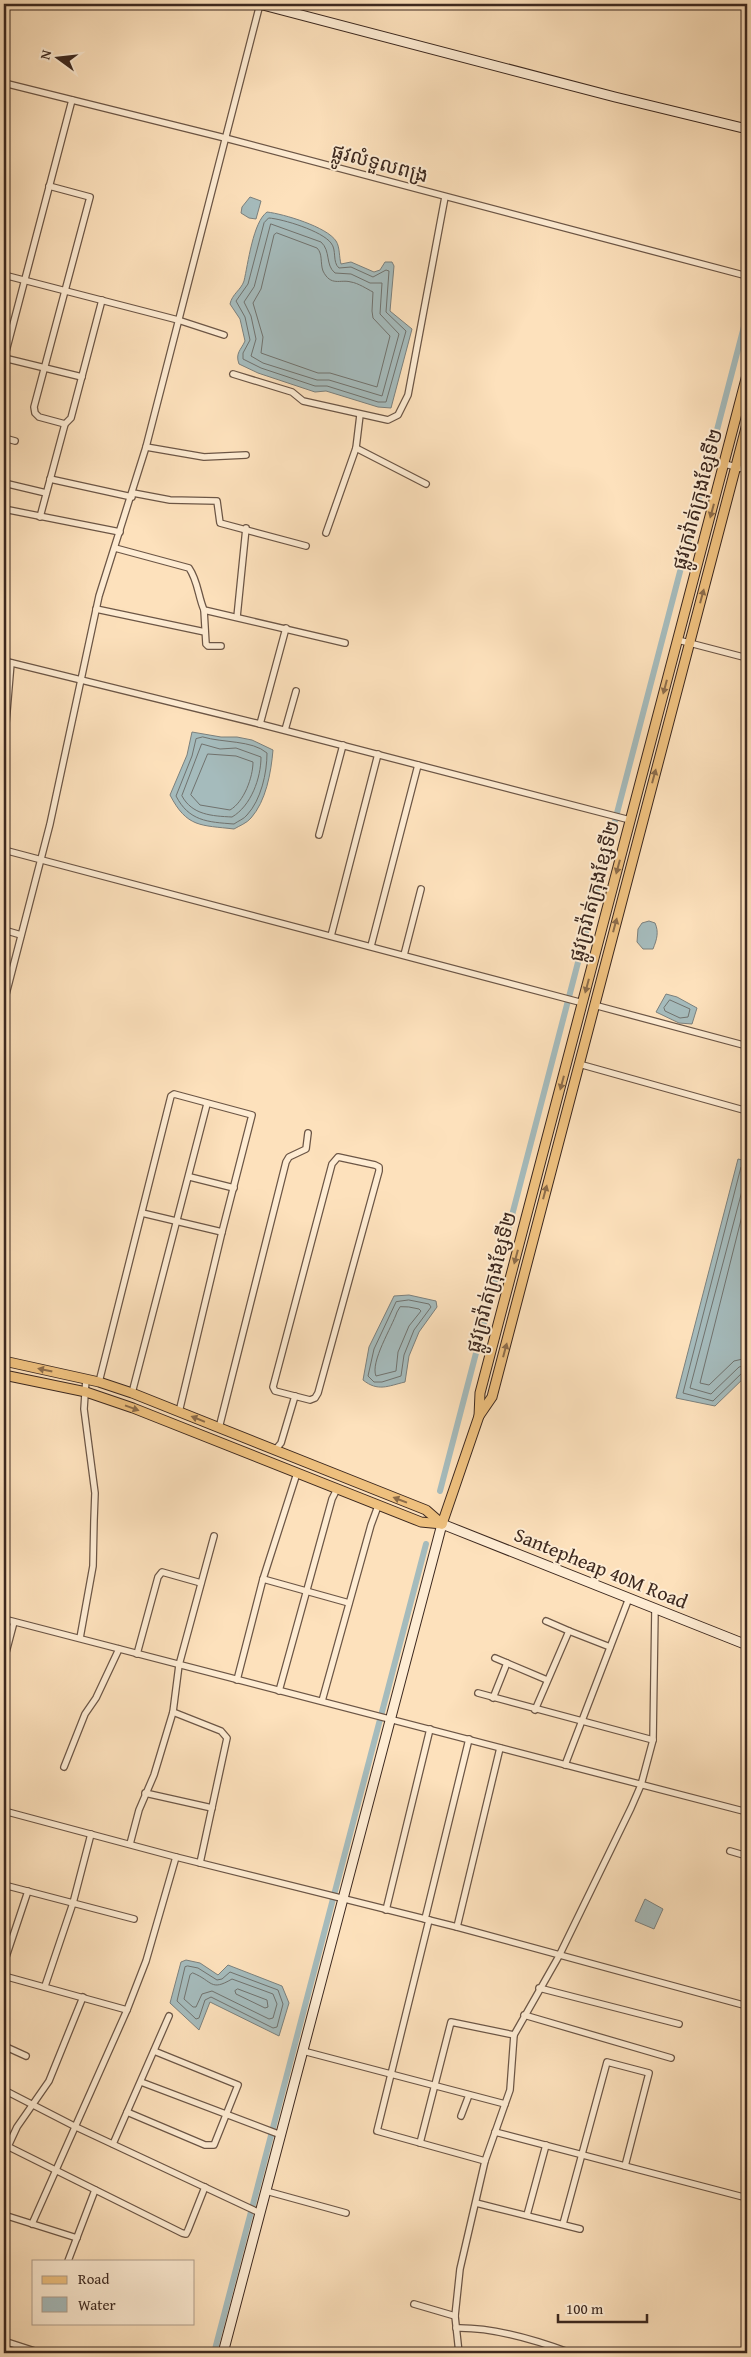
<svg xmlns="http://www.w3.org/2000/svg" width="751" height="2357" viewBox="0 0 751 2357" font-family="'Gentium Book Plus','Noto Sans Khmer',serif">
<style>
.water{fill:#a5bbbc;stroke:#7b807d}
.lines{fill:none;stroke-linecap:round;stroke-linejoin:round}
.shore{stroke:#70726e;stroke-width:1}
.canal{stroke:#a5bbbc;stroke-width:6}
.street-casing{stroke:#6c5646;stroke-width:8}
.secondary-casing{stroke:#3c281f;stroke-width:11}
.primary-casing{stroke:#3c281f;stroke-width:11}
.street{stroke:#feecd3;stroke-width:5.5}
.secondary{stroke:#feecd3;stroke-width:9}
.primary{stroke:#eec07e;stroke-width:9}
.oneway{fill:#8c6c4a}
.labels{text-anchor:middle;stroke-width:4;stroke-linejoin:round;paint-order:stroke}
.street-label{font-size:20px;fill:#3c281f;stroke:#feecd3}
</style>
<rect width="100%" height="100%" fill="#fde1bc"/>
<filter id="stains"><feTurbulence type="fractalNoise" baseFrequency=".004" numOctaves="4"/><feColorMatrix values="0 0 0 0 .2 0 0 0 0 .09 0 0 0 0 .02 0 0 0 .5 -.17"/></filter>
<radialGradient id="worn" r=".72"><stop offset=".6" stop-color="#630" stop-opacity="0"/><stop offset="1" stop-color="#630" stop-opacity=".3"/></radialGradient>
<g class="water">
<path d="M250 197 261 201 256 219 249 218 241 213 242 207Z"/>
<path d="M267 212C284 214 327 227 336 241 340 247 339 257 341 264L351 262 374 272 380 270 385 262H392L394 266 390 311 412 329 391 408 378 407 326 391 315 392 258 373 239 364C235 353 241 350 245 341L240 319 230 304C232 294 241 290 244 281 248 264 253 222 267 212Z"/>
<path d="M192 732 221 737H237L252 740 273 750C271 773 266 801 251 818 247 823 239 826 234 829 201 825 187 828 170 795L187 755Z"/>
<path d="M649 921 655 923C659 932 657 939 653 949H643L637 942 638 929 642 923Z"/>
<path d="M666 994 677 997 697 1008 692 1024 679 1023 656 1012Z"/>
<path d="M738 1159 747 1161V1375L715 1406 676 1398Z"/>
<path d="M409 1295 436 1301 437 1307 419 1332 409 1356 405 1382C388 1386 378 1392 363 1380L369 1347 394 1296Z"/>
<path d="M645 1899 663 1909 654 1929 635 1921Z"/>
<path d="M186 1960 200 1963 218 1975 228 1965 282 1986 289 2003 279 2036 210 2002 199 2030 170 2003 181 1962Z"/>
</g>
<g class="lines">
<g class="shore">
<path d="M269 218C283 219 322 231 331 243 337 250 332 262 339 268L351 267 373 277 386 270 389 271 386 312 406 331 386 402H378L327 386H315L261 368 243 359V353L250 340 245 317 236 301 248 284 264 223Z"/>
<path d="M271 224 321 242C331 251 325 265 335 273L351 274 370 283H382L380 314 399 334 382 396 329 380H317L263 363 251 356 256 339 251 316 244 302 254 287Z"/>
<path d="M277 233 317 248C323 254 320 263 323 271 331 287 340 279 351 282 358 283 367 289 373 292L372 311 373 318 390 336 377 387 330 373H318L261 353 263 337 253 303 261 289 274 235Z"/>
<path d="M203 737C223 743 252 740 267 753 267 773 261 800 247 815 244 819 238 821 234 824 207 822 189 821 176 796L192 756 196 739Z"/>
<path d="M202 744 220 749 236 748 261 757C261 778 251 806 232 817 212 816 192 815 182 796Z"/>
<path d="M208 754 236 756 253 762C253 777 244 802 230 810L200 805 191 795Z"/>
<path d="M670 1000 690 1009 688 1017 680 1018 665 1011 664 1008Z"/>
<path d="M747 1165 741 1167 683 1393 713 1401 742 1373 747 1371"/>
<path d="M747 1172 690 1388 711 1394 739 1367 747 1365"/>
<path d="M747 1196 700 1383 709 1385 734 1361 747 1358"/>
<path d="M409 1300 429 1304 431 1307 414 1330 404 1355 401 1376 382 1382H374L368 1376 374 1349 396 1302Z"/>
<path d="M409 1307 419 1309 421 1311 409 1326 398 1352 396 1371 376 1376C370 1362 392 1327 397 1312L400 1307Z"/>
<path d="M188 1966 198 1968 217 1980 222 1979 230 1972 278 1990 283 2004 277 2027 273 2028 211 1997 205 2000 199 2018 196 2019 177 2001 185 1967Z"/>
<path d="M193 1973C213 1981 210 1992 232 1979L273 1994 277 2004 273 2018 269 2019 212 1991 202 1994 196 2007H193L184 1999 190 1975Z"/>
<path d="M238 1989 267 2000 268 2007 265 2008 236 1994 235 1991Z"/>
</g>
<g class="canal">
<path d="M440 1491 747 315"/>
<path d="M214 2353 426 1544"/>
</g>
<g class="street-casing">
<g id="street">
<path d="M4 83 225 138 747 276"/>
<path d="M49 186 90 197 34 407 35 413 39 417 65 424"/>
<path d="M4 275 178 320 224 335"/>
<path d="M4 358 82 377"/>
<path d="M4 359 72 100"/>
<path d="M233 374 292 392 303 401 388 420 398 415 408 395 445 197"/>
<path d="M4 438 15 441"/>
<path d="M146 447 204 457 246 455"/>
<path d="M356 448 426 484"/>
<path d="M725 464 747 470"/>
<path d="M50 479 132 497"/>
<path d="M4 483 46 493"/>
<path d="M133 493 170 500 217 501 220 523 306 546"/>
<path d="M4 509 120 532"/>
<path d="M40 517 65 424 71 418 102 300"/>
<path d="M326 533 356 448 360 415"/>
<path d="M115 548 189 568C198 581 198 596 204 610L345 643"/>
<path d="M96 609 205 632"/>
<path d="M204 610 206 644 208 646H221"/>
<path d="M237 617 246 528"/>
<path d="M678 640 747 658"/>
<path d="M4 661 260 724 630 820"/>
<path d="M260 724 286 628"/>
<path d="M285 730 296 691"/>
<path d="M4 747 11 663"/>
<path d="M319 835 343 745"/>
<path d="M4 850 583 1003"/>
<path d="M4 930 21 935"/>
<path d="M331 936 378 754"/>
<path d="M371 946 418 765"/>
<path d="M404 955 421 889"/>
<path d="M4 1002 50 824 99 596 146 447 260 4"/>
<path d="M594 1005 747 1046"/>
<path d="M579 1064 747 1111"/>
<path d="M338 1157 375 1165 379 1167V1171L318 1393 315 1398 310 1400 275 1391 273 1387 332 1164Z"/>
<path d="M190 1177 234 1188"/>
<path d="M142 1213 222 1232"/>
<path d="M99 1382 171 1096 174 1094 252 1115 222 1232 179 1412"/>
<path d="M132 1393 207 1104"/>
<path d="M219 1428 286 1162 289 1157 306 1149 308 1133"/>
<path d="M275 1450 281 1443 295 1396"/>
<path d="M263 1579 349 1603"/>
<path d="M4 1619 747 1812"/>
<path d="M546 1621 569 1631"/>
<path d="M80 1638 93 1566 94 1520 95 1493 84 1409 86 1379"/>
<path d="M137 1654 158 1577 162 1572 201 1583"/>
<path d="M495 1658 547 1680"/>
<path d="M4 1660 14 1622"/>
<path d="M237 1680 263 1579 297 1473"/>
<path d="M279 1691 332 1499 337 1489"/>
<path d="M478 1693 653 1740"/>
<path d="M493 1698 507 1663"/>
<path d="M322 1701 371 1525 378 1506"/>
<path d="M535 1710 569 1631 610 1647"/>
<path d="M173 1712 221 1731 227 1738 200 1863"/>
<path d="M565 1765 629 1598"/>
<path d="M64 1767 85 1714 96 1698 119 1649"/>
<path d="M145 1793 212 1808"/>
<path d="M4 1811 176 1857 457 1927 747 2006"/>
<path d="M130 1844 139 1810 154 1775 173 1712 179 1665 214 1536"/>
<path d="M730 1851 747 1856"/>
<path d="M4 1885 134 1919"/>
<path d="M386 1910 430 1729"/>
<path d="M425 1919 469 1739"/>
<path d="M429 1920 377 2131 485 2161"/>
<path d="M457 1927 500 1748"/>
<path d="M4 1963 28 1891"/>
<path d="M4 1976 127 2010"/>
<path d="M45 1986 73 1903 91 1834"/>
<path d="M539 1988 679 2024"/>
<path d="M524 2015 671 2058"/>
<path d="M4 2046 26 2056"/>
<path d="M303 2051 505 2104"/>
<path d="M141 2082 281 2135"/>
<path d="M4 2090 76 2127 260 2213"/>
<path d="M127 2112 205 2145H214L238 2085 154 2051"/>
<path d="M461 2116 469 2095"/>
<path d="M495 2132 747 2198"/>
<path d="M420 2143 451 2022 514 2035"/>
<path d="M113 2144 169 2016"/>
<path d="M7 2146 182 2233 186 2234 188 2230 205 2187"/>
<path d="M4 2155 17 2127 49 2081 83 1997"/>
<path d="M266 2191 346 2213"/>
<path d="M476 2203 580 2229"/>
<path d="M4 2215 77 2238"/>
<path d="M527 2215 546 2145"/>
<path d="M32 2224 127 2010 146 1961 176 1857"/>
<path d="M563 2224 607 2062 649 2073 625 2166"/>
<path d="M68 2261 95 2190"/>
<path d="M414 2304 455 2316"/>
<path d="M456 2328C493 2327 536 2340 571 2353"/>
<path d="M4 2341 41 2353"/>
<path d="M459 2353 455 2316 460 2269 485 2161 510 2090 514 2035 559 1956 631 1808 641 1785 653 1740 655 1609"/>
</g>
</g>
<g class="secondary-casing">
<g id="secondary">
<path d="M259 4 615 97 747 129"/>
<path d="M223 2353 442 1524 747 1645"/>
</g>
</g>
<g class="primary-casing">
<g id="primary">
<path d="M4 1361 99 1382 132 1393 426 1510 442 1524"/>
<path d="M4 1375 86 1392 133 1408 421 1522 442 1524"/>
<path d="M479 1416 492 1397 747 424"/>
<path d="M442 1524 479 1416 480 1393 747 375"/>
</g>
</g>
<use href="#street" class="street"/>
<use href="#secondary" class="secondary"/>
<use href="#primary" class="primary"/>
</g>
<defs><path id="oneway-solid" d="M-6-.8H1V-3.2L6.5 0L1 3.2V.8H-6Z" transform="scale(1.25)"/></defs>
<g class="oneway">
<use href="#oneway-solid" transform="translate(712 511) rotate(105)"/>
<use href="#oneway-solid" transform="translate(702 596) rotate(-75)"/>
<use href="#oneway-solid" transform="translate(665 687) rotate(105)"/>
<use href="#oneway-solid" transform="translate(654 776) rotate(-75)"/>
<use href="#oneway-solid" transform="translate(618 867) rotate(105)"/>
<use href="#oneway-solid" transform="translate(615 925) rotate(-75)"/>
<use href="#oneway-solid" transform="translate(587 986) rotate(105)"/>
<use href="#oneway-solid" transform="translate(562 1083) rotate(105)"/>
<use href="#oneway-solid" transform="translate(545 1192) rotate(-75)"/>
<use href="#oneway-solid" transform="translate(516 1257) rotate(105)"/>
<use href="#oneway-solid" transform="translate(505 1350) rotate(-75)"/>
<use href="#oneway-solid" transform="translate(45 1370) rotate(-168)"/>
<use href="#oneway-solid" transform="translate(132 1408) rotate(20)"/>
<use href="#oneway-solid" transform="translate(198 1419) rotate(-158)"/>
<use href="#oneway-solid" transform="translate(400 1500) rotate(-159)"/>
</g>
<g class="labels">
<g class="street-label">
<text transform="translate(380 163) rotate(15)" y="7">ផ្លូវលំទួលពង្រ</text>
<text transform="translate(697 499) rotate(-75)" y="7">ផ្លូវក្រវ៉ាត់ក្រុងខ្សែទី២</text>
<text transform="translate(594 891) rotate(-75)" y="7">ផ្លូវក្រវ៉ាត់ក្រុងខ្សែទី២</text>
<text transform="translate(491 1282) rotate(-75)" y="7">ផ្លូវក្រវ៉ាត់ក្រុងខ្សែទី២</text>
<text transform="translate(601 1568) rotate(22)" y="7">Santepheap 40M Road</text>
</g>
</g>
<rect width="751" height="2357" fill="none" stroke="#fde1bc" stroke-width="20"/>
<rect x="5" y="5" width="741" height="2347" fill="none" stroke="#3c281f" stroke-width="2.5"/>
<rect x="10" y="10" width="731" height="2337" fill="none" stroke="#3c281f"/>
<rect x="32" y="2260" width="162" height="65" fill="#feecd3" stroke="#b09e8b"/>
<rect x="42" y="2276" width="25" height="8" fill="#eec07e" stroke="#b09e8b"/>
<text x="78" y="2284" font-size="15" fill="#3c281f">Road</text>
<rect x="42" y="2297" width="25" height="15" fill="#a5bbbc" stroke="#b09e8b"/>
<text x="78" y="2310" font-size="15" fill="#3c281f">Water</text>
<g transform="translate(58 58) rotate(285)" stroke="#feecd3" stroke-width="4" paint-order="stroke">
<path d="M0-4L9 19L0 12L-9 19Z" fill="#3c281f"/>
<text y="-8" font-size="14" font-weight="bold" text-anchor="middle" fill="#3c281f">N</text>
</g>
<path d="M558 2314v8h89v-8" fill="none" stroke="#3c281f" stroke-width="2.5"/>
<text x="566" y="2314" font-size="15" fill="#3c281f" stroke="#feecd3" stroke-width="4" paint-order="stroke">100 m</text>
<rect width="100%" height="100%" filter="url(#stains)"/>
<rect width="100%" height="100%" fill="url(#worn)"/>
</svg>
